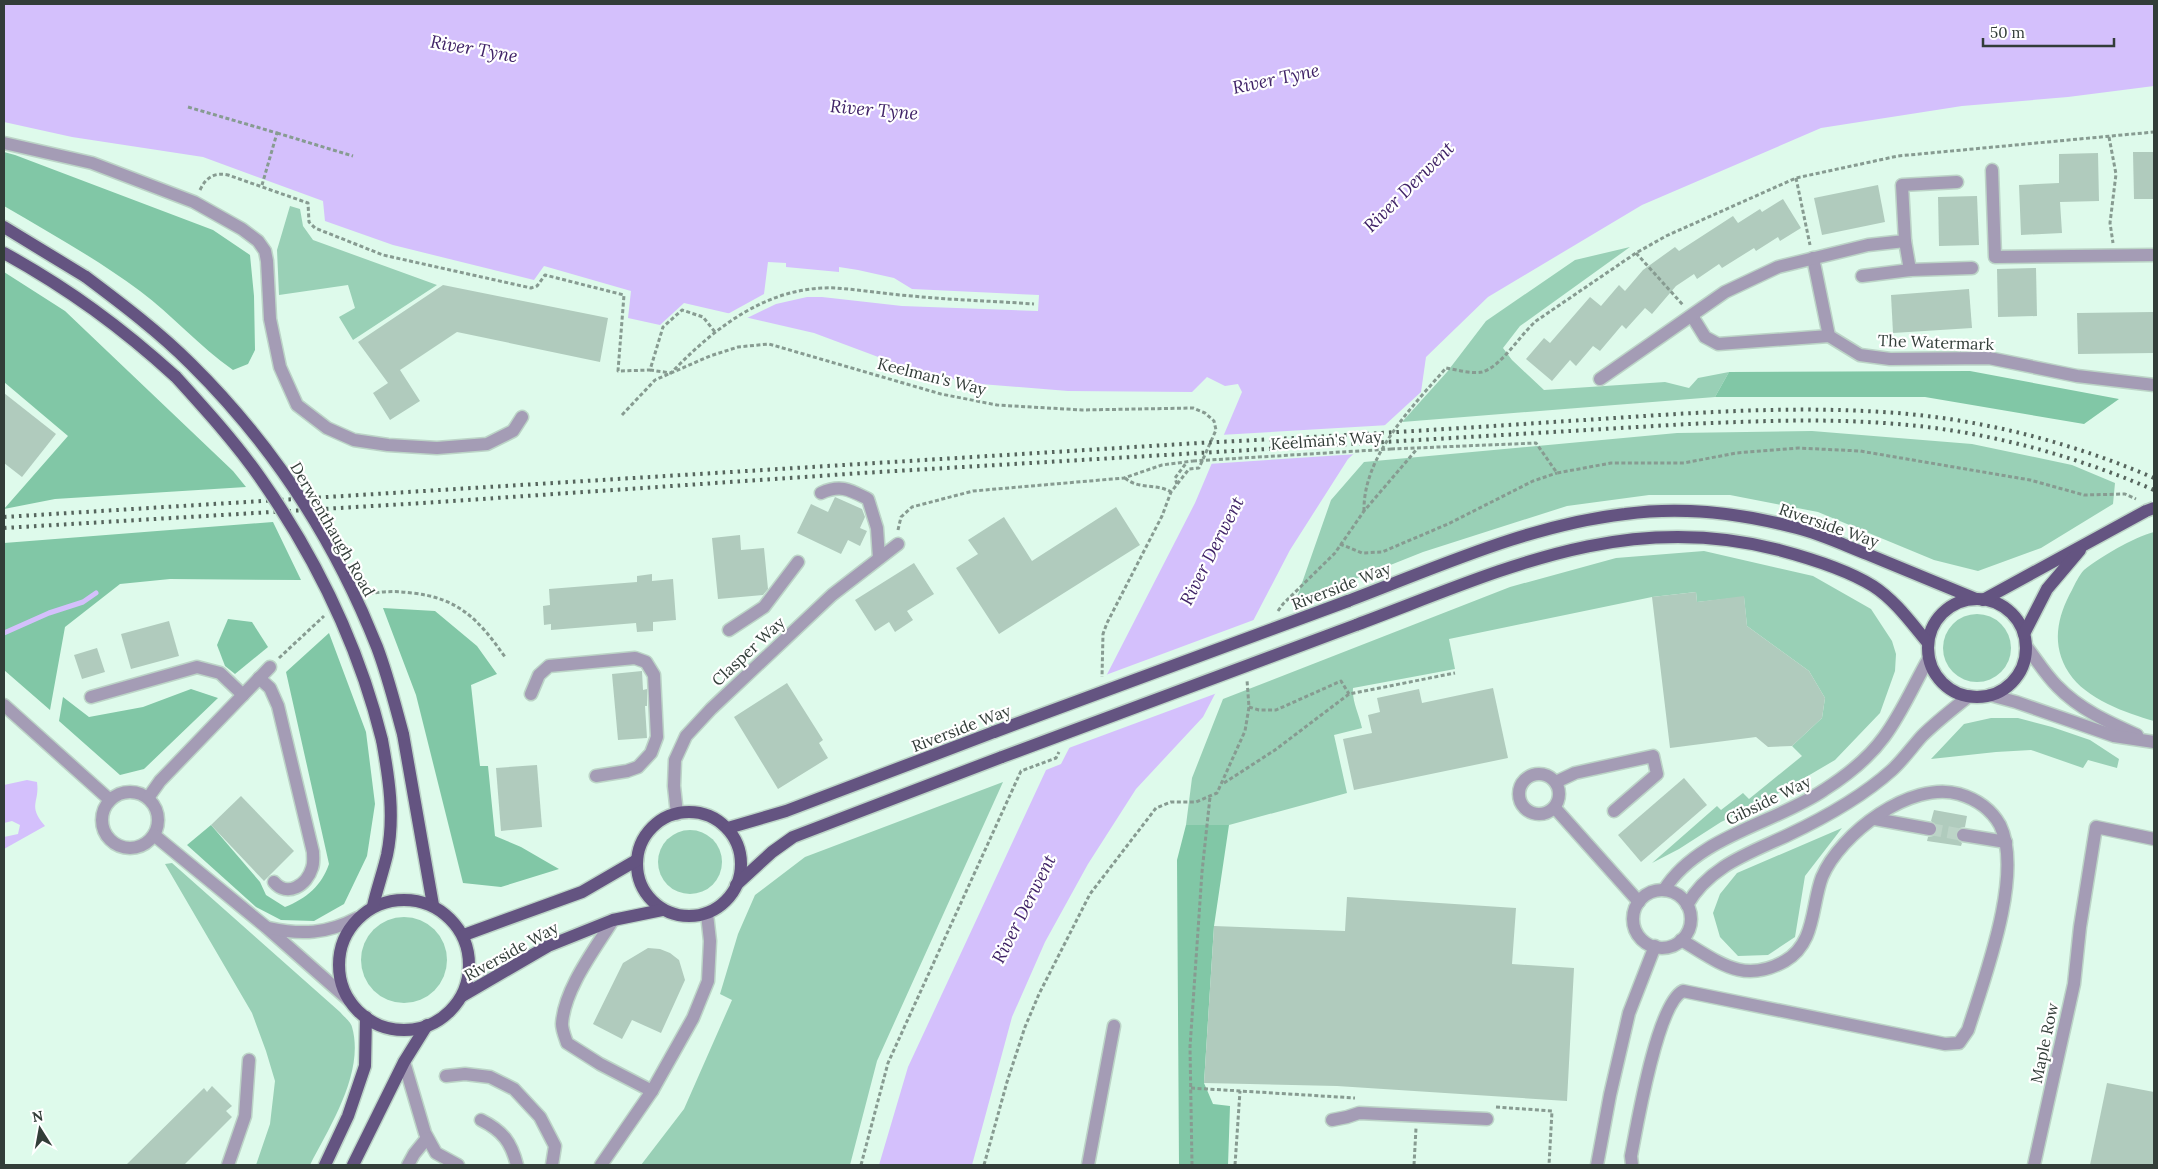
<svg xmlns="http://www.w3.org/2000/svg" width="2158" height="1169" viewBox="0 0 2158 1169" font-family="Lora,serif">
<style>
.green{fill:#99d0b6}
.forest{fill:#81c7a6}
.water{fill:#d4c0fc}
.pier{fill:#defaeb}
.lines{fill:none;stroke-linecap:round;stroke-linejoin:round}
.stream{stroke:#d4c0fc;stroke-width:5}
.building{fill:#b0cbbd}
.minor-tunnel{stroke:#bcd4c7;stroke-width:12;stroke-dasharray:12 6;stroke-linecap:butt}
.minor-casing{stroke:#bcd4c7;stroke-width:15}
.major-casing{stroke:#bcd4c7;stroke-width:15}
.path{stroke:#879b91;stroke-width:3;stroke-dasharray:4 2.5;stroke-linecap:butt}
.minor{stroke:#a49cb5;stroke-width:12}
.major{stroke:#645481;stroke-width:12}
.rail{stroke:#56655d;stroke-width:4;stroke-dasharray:2.5 5;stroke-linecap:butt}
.major-bridge-casing{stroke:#bcd4c7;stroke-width:15;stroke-linecap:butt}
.path-bridge{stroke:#879b91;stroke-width:3;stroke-dasharray:4 2.5;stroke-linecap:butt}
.major-bridge{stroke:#645481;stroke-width:12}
.labels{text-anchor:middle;stroke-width:4.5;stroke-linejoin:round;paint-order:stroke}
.street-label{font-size:16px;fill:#323d38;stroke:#fff}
.water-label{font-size:18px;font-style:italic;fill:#402367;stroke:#fff}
</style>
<rect width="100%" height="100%" fill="#defaeb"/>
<g class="green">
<path d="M290 206 300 209 303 226 313 240 437 285 353 340 339 317 355 308 348 285 279 295 277 250Z"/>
<path d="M1630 247 1520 326 1503 348 1512 360 1544 390 1665 382 1689 388 1698 378 1729 372 1715 397 1402 422 1447 372 1486 321 1575 260Z"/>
<path d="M1812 431 1972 444 2072 465 2115 483 2113 504 2041 548 1978 571 1934 560 1818 512 1730 495H1649L1567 506 1423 552 1295 603 1331 500 1364 462 1677 433Z"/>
<path d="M2154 532V721C2126 713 2086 699 2069 673 2051 645 2057 617 2072 590 2075 584 2079 575 2084 570 2102 556 2132 538 2154 532Z"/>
<path d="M1704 551 1813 576 1871 609 1892 641 1896 654 1895 671 1880 713 1835 760 1767 800 1721 822 1679 849 1652 863 1717 806 1721 810 1743 793 1749 799 1802 756 1792 746 1822 718 1825 698 1809 671 1747 626 1744 597 1697 602 1696 592 1652 597 1449 639 1455 669 1353 688C1352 702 1359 714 1362 728L1334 735 1347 793 1229 825H1186L1192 778 1223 699 1510 587 1616 558Z"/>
<circle cx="1977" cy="648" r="34"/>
<path d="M1991 718H2018L2052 727 2090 740 2119 759 2117 768 2088 760 2083 768 2031 750 1996 752 1931 759 1964 724Z"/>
<path d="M1003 782 877 1061 850 1165H641L684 1109 732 1000 720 994 738 934 755 895 805 857Z"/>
<path d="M1842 828 1805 876 1795 937 1768 955 1738 956 1720 937 1713 913 1720 894 1737 873Z"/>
<circle cx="690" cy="862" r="32"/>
<path d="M172 863 340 1012C344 1017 351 1022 352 1027 365 1072 330 1126 310 1165H256L270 1124 275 1081 266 1051 252 1013 165 864Z"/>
<circle cx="404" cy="960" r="43"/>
</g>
<g class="forest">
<path d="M4 152 15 155 213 230 250 255 254 296 255 350 248 364 233 370C199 346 172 315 140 291 97 259 50 233 4 206Z"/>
<path d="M4 272 65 311 233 471 246 487 55 499 4 509 68 436 4 382Z"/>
<path d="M1970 371 2119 399 2084 424 1925 397H1715L1729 372Z"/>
<path d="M273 522 301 580 170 579 120 584 65 627 50 710 4 670V543Z"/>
<path d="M383 608 435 611 477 646 497 674 471 685 480 766H488L495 836 521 847 559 869 501 887 463 883 416 695Z"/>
<path d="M228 619 252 622 268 647 235 674 225 666 217 645Z"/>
<path d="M329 633 366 732 375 804 367 856 344 904 314 921 281 920 256 907 187 845 211 825 260 882 266 895 285 907C306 899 322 885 329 864L286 672Z"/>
<path d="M191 689 218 698 144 769 120 775 59 721 63 697 89 717 143 707Z"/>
<path d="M1186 825H1229L1214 926 1204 1083 1213 1104 1230 1106 1228 1165H1179L1177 860Z"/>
</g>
<g class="water">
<path d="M4 4H2154V86L2068 97 1962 106 1821 128 1642 205 1488 297 1426 357 1421 392 1348 459 1290 550 1203 717 1136 789 1088 864 1045 942 1012 1017 972 1165H879L908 1067 1046 770 1061 764 1195 503 1242 392 1238 384 1225 386 1207 377 1192 392 1068 391 968 383 897 364 814 333 684 303 660 325 628 318 631 291 544 266 534 280 393 245 325 221 323 201 203 157 72 137 4 122Z"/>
<path d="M27 780 37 782C40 803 27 805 45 826L4 849V837L18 834 20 825 12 821 4 823V785Z"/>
</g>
<g class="pier">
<path d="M768 262 786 263V267L839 272V267L858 270 894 278 912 289 1039 295 1038 311 902 306 822 297H807L776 304 743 320 724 316 764 294Z"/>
<path d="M1389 425 1358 454 1208 464 1220 435Z"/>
<path d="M1259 618 1220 692 1066 749 1103 676Z"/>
</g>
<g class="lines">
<path class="stream" d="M4 633 49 613 83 602 96 593"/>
</g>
<g class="building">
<path d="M2133 152H2154V199H2134Z"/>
<path d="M2098 153 2099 201 2060 202 2062 233 2021 235 2019 185 2059 183V154Z"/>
<path d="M1878 185 1885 222 1822 235 1814 198Z"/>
<path d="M1977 196 1979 245 1939 246 1938 197Z"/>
<path d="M1783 199 1801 228 1780 241 1778 237 1756 251 1754 248 1722 268 1719 264 1697 279 1694 274 1676 286 1652 314 1645 308 1626 329 1622 325 1600 351 1593 346 1576 366 1570 360 1552 381 1526 359 1544 338 1550 343 1590 297 1601 306 1619 285 1625 291 1643 270 1675 247 1679 251 1733 216 1738 223 1760 209 1762 212Z"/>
<path d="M2036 268 2037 316 1998 317 1997 269Z"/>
<path d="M443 285 608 318 600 362 457 332 400 370 420 401 390 420 373 393 388 383 358 342Z"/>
<path d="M1969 289 1972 328 1893 333 1891 295Z"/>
<path d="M2154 312V353L2078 354 2077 313Z"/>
<path d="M4 393 56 434 22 477 4 463Z"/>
<path d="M835 497 862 509 865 517 860 528 867 531 860 546 848 540 841 554 797 533 811 504 828 512Z"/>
<path d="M1116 507 1140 545 999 634 956 568 978 554 968 540 1004 517 1032 561Z"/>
<path d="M740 535 741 550 764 548 768 589 763 595 718 599 712 538Z"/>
<path d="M914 563 934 594 907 611 913 620 895 632 889 622 875 631 855 600Z"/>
<path d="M652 574V581L673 579 676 620 653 622V631L637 632 636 623 551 630V624L544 625 543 606 550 605 549 589 637 582V576Z"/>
<path d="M1696 592 1697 602 1744 596 1747 626 1809 671 1825 698 1822 718 1792 746 1768 747 1756 737 1670 748 1652 597Z"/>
<path d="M169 621 179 656 131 669 121 634Z"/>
<path d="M97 648 105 672 82 679 74 655Z"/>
<path d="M642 671 643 690 647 689V706H645L647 738 618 740 612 674Z"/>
<path d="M787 683 823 740 819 743 828 758 778 789 734 717Z"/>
<path d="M1493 688 1508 758 1354 790 1343 739 1372 733 1368 715 1380 712 1377 698 1419 689 1422 703Z"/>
<path d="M537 765 542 827 501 831 496 768Z"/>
<path d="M1684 778 1707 805 1641 862 1618 835Z"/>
<path d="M241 796 294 851 264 881 211 825Z"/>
<path d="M1934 810 1967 816 1965 827 1960 828 1955 833 1956 838 1962 843 1961 846 1927 841 1928 837 1933 836 1938 831 1937 826 1931 821Z"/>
<path d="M1347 897 1516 908 1512 964 1574 968 1567 1101 1337 1086 1204 1083 1214 926 1345 931Z"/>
<path d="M648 948 660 949 670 953 679 960 685 980 661 1033 632 1020 622 1039 593 1024 623 963Z"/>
<path d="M2107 1083 2154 1092V1165H2090Z"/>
<path d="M212 1086 232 1106 226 1111 232 1117 184 1165H126L204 1088 207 1092Z"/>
</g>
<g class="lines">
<path class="minor-tunnel" d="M1930 829 1963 835"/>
<g class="minor-casing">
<g id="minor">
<path d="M4 143 92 163 194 202 242 229 258 241 265 251 267 261 270 319 280 367 297 405 327 428 354 440 388 445 437 448 487 444 513 431 522 417"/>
<path d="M1992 170 1995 257 2154 255"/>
<path d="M1905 241 1910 270"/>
<path d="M1813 258 1829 336 1860 355 1890 359 1989 358 2077 376 2154 385"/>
<path d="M1862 276 1910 270 1972 268"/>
<path d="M1692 316 1705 337 1718 344 1829 336"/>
<path d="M1600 379 1725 292 1778 267 1868 245 1905 241 1902 185 1957 182"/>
<path d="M821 493C841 484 850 490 868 499L877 528 879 558"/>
<path d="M729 630 764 607 798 562"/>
<path d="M2026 646C2036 659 2045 674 2057 686 2079 709 2108 722 2137 735"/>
<path d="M259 678 270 688 278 706 313 852C313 858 314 863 312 868 307 885 287 898 274 882"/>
<path d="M531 694 539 675 549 666 635 658 646 662 654 675 657 737 651 753 638 767 627 771 596 776"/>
<path d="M1990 695 2016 702 2114 736 2154 742"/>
<path d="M91 697 197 667 220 673 243 695"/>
<path d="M4 705 110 800"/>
<circle cx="1539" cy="794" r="20"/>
<path d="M1556 782 1575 773 1653 756 1657 774 1614 811"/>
<circle cx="130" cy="820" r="28"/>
<path d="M148 798 160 781 270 667"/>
<path d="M1555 808 1639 902"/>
<path d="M677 814 674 786 675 760 686 736 711 709 832 595 898 544"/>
<path d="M1875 819 1930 829"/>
<path d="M154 835 266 927 350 1001"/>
<path d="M1963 835 2006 842"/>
<path d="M1664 890C1698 836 1774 824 1824 790 1846 776 1868 759 1884 737 1902 713 1914 684 1929 658"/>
<circle cx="1662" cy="919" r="29"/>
<path d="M1687 905C1709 866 1750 853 1788 835 1824 818 1862 797 1892 770 1903 760 1912 747 1922 736 1937 721 1953 709 1969 696"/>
<path d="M613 920C595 949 564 989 562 1024 562 1030 565 1037 567 1043L600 1064 652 1091"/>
<path d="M269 928C301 935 327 934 357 918"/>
<path d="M404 1062 425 1133 436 1153 458 1165"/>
<path d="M446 1076 465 1074 490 1077 514 1089 540 1117 555 1146 552 1165"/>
<path d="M481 1120C503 1131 511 1142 517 1165"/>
<path d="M1332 1120 1347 1117 1359 1113 1487 1119"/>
<path d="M228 1165 245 1116 249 1060"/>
<path d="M408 1165 414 1154 427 1138"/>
<path d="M601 1165 652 1091 693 1018 708 981 710 941 707 914"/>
<path d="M1088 1165 1114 1026"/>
<path d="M1597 1165 1610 1095 1629 1013 1655 946"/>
<path d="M1632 1165 1631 1156C1637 1125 1657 1004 1683 991L1945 1044 1959 1043 1968 1030C1984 979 2024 874 2000 825 1991 809 1976 799 1959 794 1911 780 1840 834 1822 877 1811 906 1816 943 1785 961 1742 985 1718 961 1681 940"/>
<path d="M2034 1165 2074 984 2080 927 2096 827 2154 839"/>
</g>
</g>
<g class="major-casing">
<g id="major">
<path d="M4 227 86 277"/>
<path d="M4 253C69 289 121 327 176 377"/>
<circle cx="1977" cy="648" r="49"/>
<path d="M1983 600 2146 511"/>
<path d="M1348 601C1438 567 1529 525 1625 514 1682 506 1741 513 1797 528 1821 534 1844 545 1867 554 1904 569 1940 584 1976 599"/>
<path d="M1356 625C1498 572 1623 509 1779 550 1809 558 1846 569 1873 586 1895 600 1912 624 1928 643"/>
<path d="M2024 634 2047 589 2080 550"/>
<path d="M403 734 433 905"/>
<circle cx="689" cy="864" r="52"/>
<path d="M728 828 786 811 994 732"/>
<path d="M736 885 772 852 793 837 1002 757"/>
<circle cx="404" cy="965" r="65"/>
<path d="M373 906C377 889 383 872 387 855 395 817 389 778 382 740"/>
<path d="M464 935 582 892 637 860"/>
<path d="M462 996 548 946 613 920 662 910"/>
<path d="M325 1165 348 1116 365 1066 366 1017"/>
<path d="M353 1165 404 1062 427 1025"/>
</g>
</g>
<g class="path">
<path d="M188 107 277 133 262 185"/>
<path d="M277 133 353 156"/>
<path d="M2109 137 2116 174 2110 223 2113 243"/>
<path d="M1796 178 1810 245"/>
<path d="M200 190C206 177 215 172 228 175L308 203 309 222 315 228 383 255 531 288 537 286 545 275 624 295 618 371 650 370 663 327 682 310 703 317 715 332"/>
<path d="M1636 253 1683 305"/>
<path d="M650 370 671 373C715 327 769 285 836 288 861 290 886 294 912 296 952 300 993 301 1034 304"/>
<path d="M622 415 655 380 710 356 738 347 769 344 941 394 997 405 1082 410 1193 408 1205 413 1214 421 1216 430 1199 468 1189 469 1171 492 1162 516 1107 623 1103 634 1102 677"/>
<path d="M1391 449 1536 443 1557 473 1611 463H1684L1736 453 1798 448 1860 451 2030 480 2084 495 2125 494 2136 499"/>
<path d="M1125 478C1139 490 1156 483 1171 492"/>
<path d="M1177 484 1175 478 1187 462"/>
<path d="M1364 511C1363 456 1412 407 1446 368 1457 370 1472 374 1482 372 1501 367 1520 335 1536 321L1636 253 1666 236 1796 178 1898 156 2154 132"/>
<path d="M898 530 901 517 912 507 973 491 1124 478 1162 465 1193 461"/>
<path d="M1340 544 1362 553 1382 552 1448 524 1533 481 1557 473"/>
<path d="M369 594C384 591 398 591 412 593 459 598 479 620 505 657"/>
<path d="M1278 611 1283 604 1335 553 1364 511 1417 449"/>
<path d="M279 658 324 616"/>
<path d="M1249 707 1259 710H1276L1341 681 1349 694"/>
<path d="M1224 783 1275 750 1349 694 1455 673"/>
<path d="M1191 1088 1355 1098"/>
<path d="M1496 1107 1552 1111 1549 1165"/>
<path d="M861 1165 888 1063 1021 771 1056 758 1059 752"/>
<path d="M984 1165 1007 1082 1025 1027 1039 994 1090 894 1156 808 1171 802H1196L1217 793 1245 731 1249 707 1247 680"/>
<path d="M1192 1165 1190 1047 1202 872 1210 797"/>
<path d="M1235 1165 1240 1091"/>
<path d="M1414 1165 1416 1128"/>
</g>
<use href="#minor" class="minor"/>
<use href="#major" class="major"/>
<g class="rail">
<path d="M4 517 1199 443C1317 437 1435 430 1553 422 1667 415 1782 404 1897 413 1985 420 2073 443 2154 478"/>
<path d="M4 528 423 503 862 473 1688 424C1758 421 1827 418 1897 424 1986 431 2073 455 2154 490"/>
</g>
<g class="major-bridge-casing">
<g id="major-bridge">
<path d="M86 277C122 304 159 332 191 364 272 444 335 541 377 647 388 676 395 705 403 734"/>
<path d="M176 377C206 410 236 443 261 479 316 558 359 647 382 740"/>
<path d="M2146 511 2154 508"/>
<path d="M994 732 1348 601"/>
<path d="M1002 757 1356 625"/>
</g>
</g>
<path class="path-bridge" d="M1193 461 1391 449"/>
<use href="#major-bridge" class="major-bridge"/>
</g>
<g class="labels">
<g class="street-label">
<text transform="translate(1936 342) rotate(2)" y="6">The Watermark</text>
<text transform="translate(932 376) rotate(14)" y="6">Keelman's Way</text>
<text transform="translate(1326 440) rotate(-4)" y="6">Keelman's Way</text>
<text transform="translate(1829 525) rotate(19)" y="6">Riverside Way</text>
<text transform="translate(333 529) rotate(60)" y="6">Derwenthaugh Road</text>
<text transform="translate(1341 586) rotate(-21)" y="6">Riverside Way</text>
<text transform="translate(748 651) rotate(-43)" y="6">Clasper Way</text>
<text transform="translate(961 728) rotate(-21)" y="6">Riverside Way</text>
<text transform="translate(1768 800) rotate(-26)" y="6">Gibside Way</text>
<text transform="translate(511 951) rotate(-29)" y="6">Riverside Way</text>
<text transform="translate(2044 1043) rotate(-78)" y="6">Maple Row</text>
</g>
<g class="water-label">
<text transform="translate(474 49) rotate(10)" y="6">River Tyne</text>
<text transform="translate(1276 79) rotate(-12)" y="6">River Tyne</text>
<text transform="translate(874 110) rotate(5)" y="6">River Tyne</text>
<text transform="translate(1409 187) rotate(-45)" y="6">River Derwent</text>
<text transform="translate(1212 551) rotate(-63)" y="6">River Derwent</text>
<text transform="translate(1024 909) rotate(-63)" y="6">River Derwent</text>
</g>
</g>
<rect width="2158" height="1169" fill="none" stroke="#323d38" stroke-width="10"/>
<g transform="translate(40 1129) rotate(349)" stroke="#ffffff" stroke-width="4" paint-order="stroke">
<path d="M0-4L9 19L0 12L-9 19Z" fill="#323d38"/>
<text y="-8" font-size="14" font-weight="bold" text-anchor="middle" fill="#323d38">N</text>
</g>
<path d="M1983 38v8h131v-8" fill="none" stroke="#323d38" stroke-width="2.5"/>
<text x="1990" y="38" font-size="15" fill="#323d38" stroke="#ffffff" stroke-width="4" paint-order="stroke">50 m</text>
</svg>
